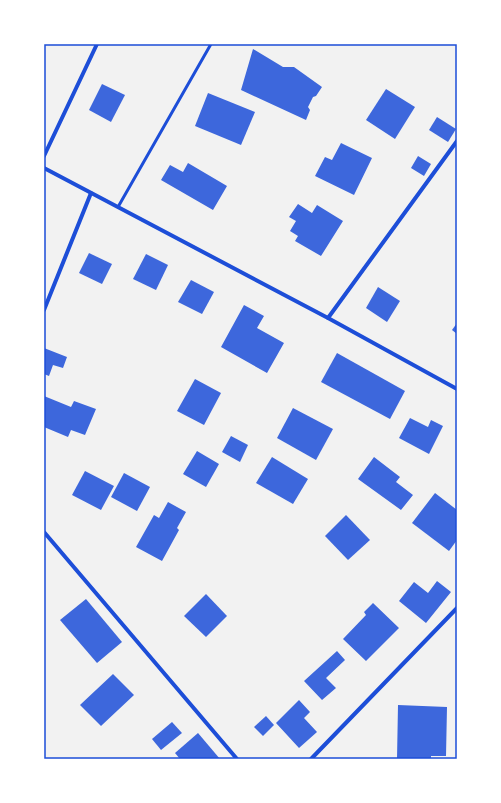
<svg xmlns="http://www.w3.org/2000/svg" width="501" height="803" viewBox="0 0 501 803" font-family="'PT Serif',serif">
<style>
.building{fill:#3d67dc}
.lines{fill:none;stroke-linecap:round;stroke-linejoin:round}
.service{stroke:#1d4ed8;stroke-width:3}
.minor{stroke:#1d4ed8;stroke-width:4}
.neatline{fill:none;stroke:#1d4ed8;stroke-width:1.5}
</style>
<rect width="100%" height="100%" fill="#f2f2f2"/>
<g class="building">
<path d="M253 49 283 67H294L322 87 316 96 313 97 308 107 310 110 306 120 241 90Z"/>
<path d="M102 84 125 95 111 122 89 110Z"/>
<path d="M386 89 415 107 395 139 366 120Z"/>
<path d="M208 93 255 112 241 145 195 126Z"/>
<path d="M437 117 456 129 448 142 429 130Z"/>
<path d="M341 143 372 158 354 195 315 176 325 157 332 160Z"/>
<path d="M418 156 431 164 424 176 411 168Z"/>
<path d="M188 163 227 186 213 210 161 180 170 165 183 172Z"/>
<path d="M298 204 312 213 317 205 343 221 321 256 295 241 298 236 290 231 296 221 289 217Z"/>
<path d="M89 253 112 264 102 284 79 273Z"/>
<path d="M146 254 168 265 156 290 133 279Z"/>
<path d="M191 280 214 292 202 314 178 302Z"/>
<path d="M378 287 400 301 387 322 366 308Z"/>
<path d="M244 305 264 316 257 328 284 343 267 373 221 347Z"/>
<path d="M457 323V334L452 330Z"/>
<path d="M44 348 67 357 63 368 53 365 49 376 44 374Z"/>
<path d="M337 353 405 391 390 419 321 382Z"/>
<path d="M195 379 221 393 204 425 177 411Z"/>
<path d="M44 396 71 407 74 401 96 409 85 435 71 430 68 437 44 427Z"/>
<path d="M293 408 333 429 316 460 277 438Z"/>
<path d="M410 418 428 427 431 420 443 426 429 454 399 438Z"/>
<path d="M231 436 248 445 240 462 222 452Z"/>
<path d="M197 451 219 464 206 487 183 474Z"/>
<path d="M272 457 308 479 293 504 256 483Z"/>
<path d="M374 457 400 477 396 482 413 495 401 510 358 479Z"/>
<path d="M85 471 114 486 101 510 72 495Z"/>
<path d="M124 473 150 487 137 511 111 497Z"/>
<path d="M435 493 457 510V540L449 551 412 523Z"/>
<path d="M168 502 186 512 177 528 179 530 162 561 136 547 154 515 159 518Z"/>
<path d="M346 515 370 540 348 560 325 536Z"/>
<path d="M437 581 451 592 426 623 399 601 414 582 428 593Z"/>
<path d="M206 594 227 616 206 637 184 616Z"/>
<path d="M86 599 122 642 97 663 60 620Z"/>
<path d="M373 603 399 628 366 661 343 639 366 615 364 612Z"/>
<path d="M337 651 345 660 326 678 336 688 322 700 304 681Z"/>
<path d="M113 674 134 695 101 726 80 705Z"/>
<path d="M299 700 310 712 304 718 317 732 299 748 276 723Z"/>
<path d="M398 705 447 707 446 756H431V759H397Z"/>
<path d="M266 716 274 725 263 736 254 727Z"/>
<path d="M172 722 182 733 161 750 152 739Z"/>
<path d="M198 733 220 759H180L175 753Z"/>
</g>
<g class="lines">
<path class="service" d="M118 207 211 44"/>
<g class="minor">
<path d="M44 156 97 44"/>
<path d="M44 168 328 318 457 389"/>
<path d="M44 310 91 193"/>
<path d="M328 318 457 141"/>
<path d="M44 532 237 759"/>
<path d="M311 759 457 608"/>
</g>
</g>
<rect width="501" height="803" fill="none" stroke="#ffffff" stroke-width="90"/>
<rect x="45" y="45" width="411" height="713" class="neatline"/>
</svg>
